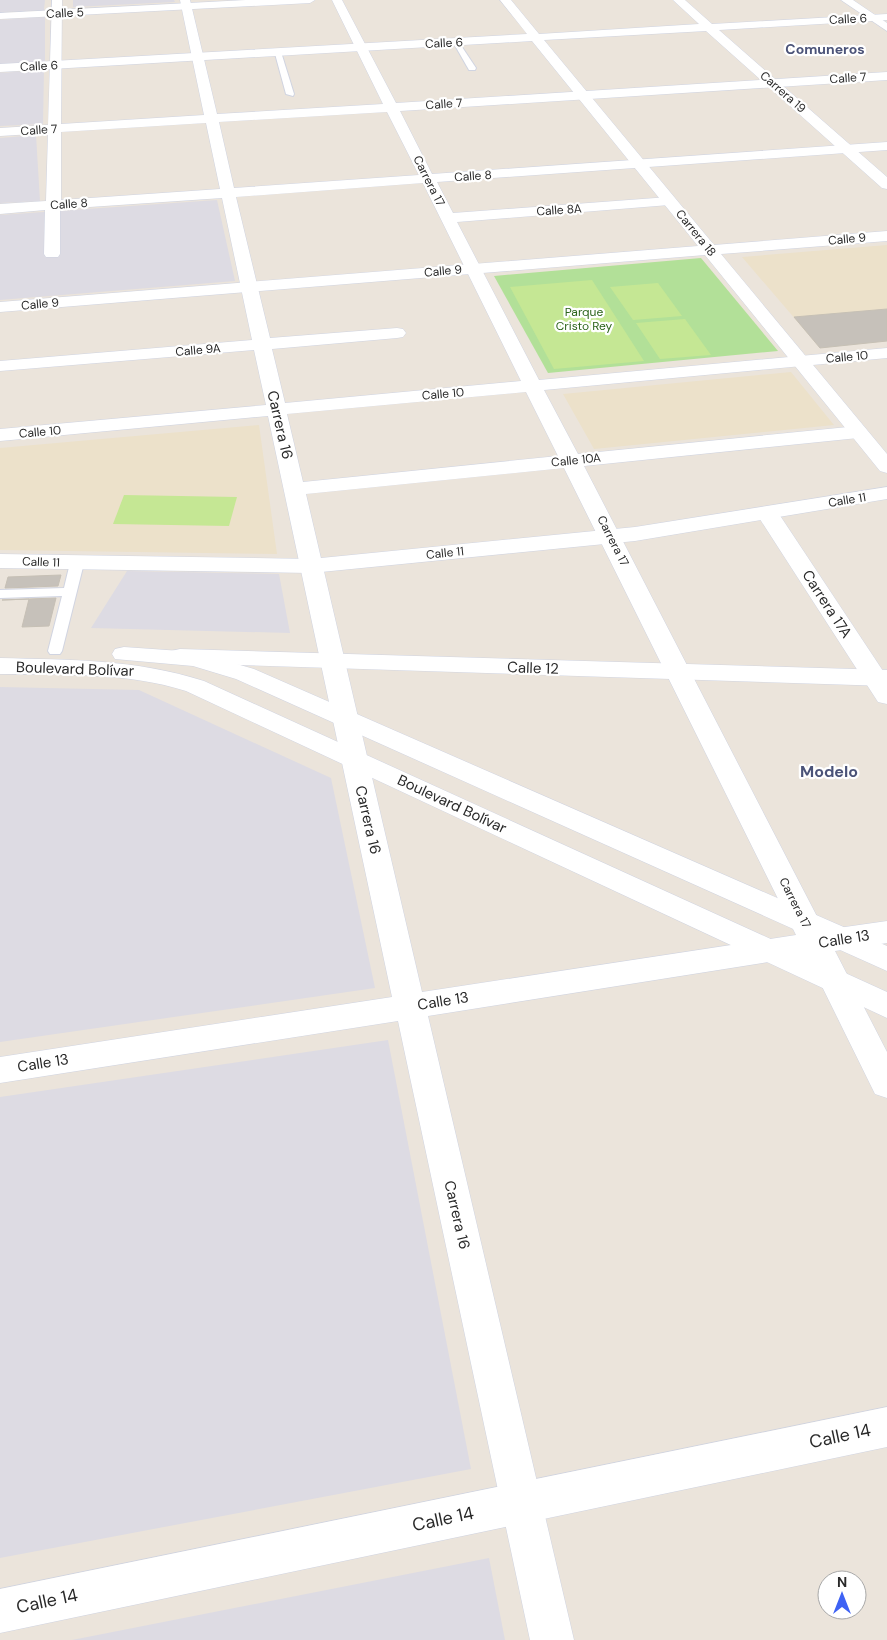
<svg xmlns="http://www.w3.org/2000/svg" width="887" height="1640" viewBox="0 0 887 1640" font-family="'DM Sans',sans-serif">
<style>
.industrial{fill:#dddbe3}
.education{fill:#ece1ca}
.green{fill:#b2e098}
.pitch{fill:#c5e794}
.building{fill:#c6c1ba;stroke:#c6c0b5}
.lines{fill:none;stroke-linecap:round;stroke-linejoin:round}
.service-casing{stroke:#d0d4e1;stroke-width:2}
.minor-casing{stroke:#d0d4e1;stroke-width:1}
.tertiary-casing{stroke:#d0d4e1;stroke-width:1}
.secondary-casing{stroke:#d0d4e1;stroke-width:1}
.service{fill:#fff;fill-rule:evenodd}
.minor{fill:#fff;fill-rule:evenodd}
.tertiary{fill:#fff;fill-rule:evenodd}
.secondary{fill:#fff;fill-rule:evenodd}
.labels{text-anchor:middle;stroke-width:4.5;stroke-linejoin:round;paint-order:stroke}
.far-street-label{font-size:12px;fill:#292929;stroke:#fff}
.far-park-label{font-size:12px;fill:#2b631b;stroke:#fff}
.far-neighbourhood-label{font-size:14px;font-weight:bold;fill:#4b5378;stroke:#fff}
.street-label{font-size:15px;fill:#292929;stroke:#fff}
.neighbourhood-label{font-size:16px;font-weight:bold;fill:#4b5378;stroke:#fff}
.near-street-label{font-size:18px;fill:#292929;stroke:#fff}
</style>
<rect width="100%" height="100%" fill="#ebe4db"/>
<g class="industrial">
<path d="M0 0H45L44 10 0 12Z"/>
<path d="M73 0H174L175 2 73 7Z"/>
<path d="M45 17V62L0 65V20Z"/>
<path d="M44 70 43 124 0 126V73Z"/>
<path d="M36 135 40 201 0 203V138Z"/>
<path d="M217 200 235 281 0 300V215Z"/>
<path d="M127 571 279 574 290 633 91 628Z"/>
<path d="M0 687 139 690 331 778 375 988 0 1042Z"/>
<path d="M388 1040 471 1469 0 1558V1097Z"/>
<path d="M489 1558 505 1640H72Z"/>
</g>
<g class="education">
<path d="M887 245V341L820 348 742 257Z"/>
<path d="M791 372 834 425 594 449 563 394Z"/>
<path d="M259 425 277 554 0 550V448Z"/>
</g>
<path class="green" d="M701 258 778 351 548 373 494 276Z"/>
<g class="pitch">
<path d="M592 280 644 361 554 369 510 287Z"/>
<path d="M658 283 682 316 633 320 610 287Z"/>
<path d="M685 319 711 355 660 359 636 323Z"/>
<path d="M124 495 237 497 229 526 113 524Z"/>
</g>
<g class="building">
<path d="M887 309V341L820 348 794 317Z"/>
<path d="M61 575 58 586 5 588 8 577Z"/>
<path d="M56 598 49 626 22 627 29 599 2 600Z"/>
</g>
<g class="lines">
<g class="service-casing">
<g id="service">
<path d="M454 41H458L476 68 475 70H469L453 42Z"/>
<path d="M274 50 281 52 294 94 293 96 286 94Z"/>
<path d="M77 559 84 563 62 651 60 654H50L48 651 62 596 0 598V590L64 588 70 563Z"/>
</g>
</g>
<g class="minor-casing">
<g id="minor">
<path d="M52 0H62L61 124 204 115 180 0H190L217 114 383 104 332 0H342L396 103 887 72V80L400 111 432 174 887 142V150L437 182 453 213 669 197 674 198 676 201 674 204 669 205 457 222 539 380 887 348V358L544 390 578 454 858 426 865 428 868 432 865 436 858 438 584 466 824 930 887 921V943L835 951 887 1052V1098L875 1094 807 956 428 1016 574 1640H530L398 1021 0 1083V1057L392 997 268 416 0 441V429L266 405 254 350 0 371V361L252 340 222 198 60 209V254L58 257H46L44 254 45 210 0 214V204L46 201 48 133 0 136V128L48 125ZM387 112 419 175 234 188 219 122ZM206 123 220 189 61 200V132ZM423 183 521 381 285 403 272 349 397 338 403 337 406 333 403 329 397 328 270 338 236 197ZM526 392 558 456 303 482 287 414ZM564 468 796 935 422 992 306 494Z"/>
<path d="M841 0H853L887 23V31Z"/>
<path d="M767 507 775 508 887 677V704L878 702 756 513 759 508Z"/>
</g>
</g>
<g class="tertiary-casing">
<g id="tertiary">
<path d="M246 0H315L310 3 0 19V13Z"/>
<path d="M500 0H511L539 34 699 24 673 0H685L712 24 887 14V20L719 30 887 177V189L882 188 706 31 544 40 714 245 887 231V241L721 254 887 454V473L880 471 705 255 0 312V302L698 246 532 41 0 72V64L527 34Z"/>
<path d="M887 487V499L635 541 311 573 0 568V554L311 559 635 527Z"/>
<path d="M180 649 887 670V686L180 663 171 661 168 656 171 651Z"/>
<path d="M887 1407V1447L0 1633V1589Z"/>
</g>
</g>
<g class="secondary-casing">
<g id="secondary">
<path d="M124 647 195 652 254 669 887 946V971L236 679 193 666 115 659 112 654 115 649Z"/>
<path d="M0 658C71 660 135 659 204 681L887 992V1018L186 691C126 672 63 675 0 674Z"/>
</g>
</g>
<use href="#service" class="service"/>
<use href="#minor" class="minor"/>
<use href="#tertiary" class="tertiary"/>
<use href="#secondary" class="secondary"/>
</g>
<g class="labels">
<g class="far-street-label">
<text transform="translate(65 13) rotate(-3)" y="4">Calle 5</text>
<text transform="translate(848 19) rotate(-3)" y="4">Calle 6</text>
<text transform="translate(444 43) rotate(-3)" y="4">Calle 6</text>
<text transform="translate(39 66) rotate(-3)" y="4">Calle 6</text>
<text transform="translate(848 78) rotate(-4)" y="4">Calle 7</text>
<text transform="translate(783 92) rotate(41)" y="4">Carrera 19</text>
<text transform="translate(444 104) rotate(-4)" y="4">Calle 7</text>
<text transform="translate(39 130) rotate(-4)" y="4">Calle 7</text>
<text transform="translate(473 176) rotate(-4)" y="4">Calle 8</text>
<text transform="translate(429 181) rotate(63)" y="4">Carrera 17</text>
<text transform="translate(69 204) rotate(-4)" y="4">Calle 8</text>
<text transform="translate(559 210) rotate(-4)" y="4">Calle 8A</text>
<text transform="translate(696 233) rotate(51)" y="4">Carrera 18</text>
<text transform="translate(847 239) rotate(-5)" y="4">Calle 9</text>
<text transform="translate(443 271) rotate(-5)" y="4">Calle 9</text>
<text transform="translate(40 304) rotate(-5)" y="4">Calle 9</text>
<text transform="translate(198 350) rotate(-5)" y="4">Calle 9A</text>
<text transform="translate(847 357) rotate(-5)" y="4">Calle 10</text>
<text transform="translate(443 394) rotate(-5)" y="4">Calle 10</text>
<text transform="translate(40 432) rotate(-5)" y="4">Calle 10</text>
<text transform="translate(576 460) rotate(-6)" y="4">Calle 10A</text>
<text transform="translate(847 500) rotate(-9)" y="4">Calle 11</text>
<text transform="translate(613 541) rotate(63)" y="4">Carrera 17</text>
<text transform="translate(445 553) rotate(-6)" y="4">Calle 11</text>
<text transform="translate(41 562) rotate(2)" y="4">Calle 11</text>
<text transform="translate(795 903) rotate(63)" y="4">Carrera 17</text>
</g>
<g class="far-park-label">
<text x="584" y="316">Parque<tspan x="584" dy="14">Cristo Rey</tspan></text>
</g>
<g class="far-neighbourhood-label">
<text x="825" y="54">Comuneros</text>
</g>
<g class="street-label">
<text transform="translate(280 425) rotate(77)" y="5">Carrera 16</text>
<text transform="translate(827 604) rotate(57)" y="5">Carrera 17A</text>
<text transform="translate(533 668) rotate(2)" y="5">Calle 12</text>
<text transform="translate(75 669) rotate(2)" y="5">Boulevard Bolívar</text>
<text transform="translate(452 804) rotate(25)" y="5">Boulevard Bolívar</text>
<text transform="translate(368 820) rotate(77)" y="5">Carrera 16</text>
<text transform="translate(844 939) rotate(-9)" y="5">Calle 13</text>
<text transform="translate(443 1001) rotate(-9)" y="5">Calle 13</text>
<text transform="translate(43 1063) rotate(-9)" y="5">Calle 13</text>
<text transform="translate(457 1215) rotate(77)" y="5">Carrera 16</text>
</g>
<g class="neighbourhood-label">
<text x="829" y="777">Modelo</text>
</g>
<g class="near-street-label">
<text transform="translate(840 1436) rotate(-12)" y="6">Calle 14</text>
<text transform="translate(443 1519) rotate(-12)" y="6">Calle 14</text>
<text transform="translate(47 1601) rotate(-12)" y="6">Calle 14</text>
</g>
</g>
<g transform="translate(842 1595)"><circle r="24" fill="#ffffff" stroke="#a9a9a9"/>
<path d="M0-4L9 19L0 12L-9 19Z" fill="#3e62f4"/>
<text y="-8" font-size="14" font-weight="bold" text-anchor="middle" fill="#292929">N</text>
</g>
</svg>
